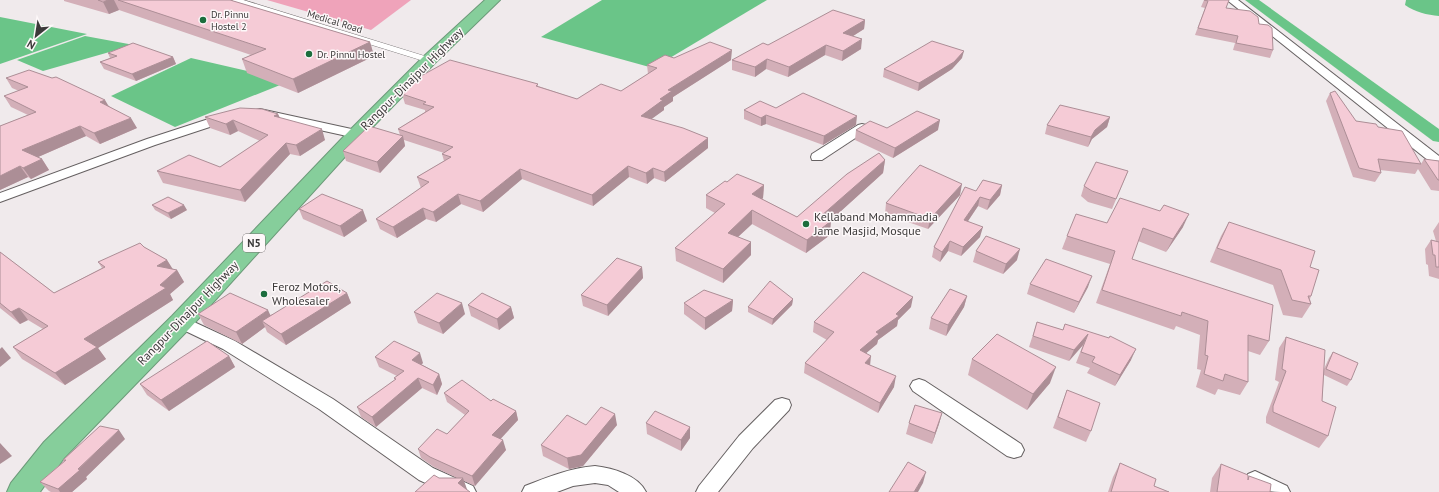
<svg xmlns="http://www.w3.org/2000/svg" width="1439" height="492" viewBox="0 0 1439 492" font-family="'PT Sans',sans-serif">
<style>
.green{fill:#efa3ba}
.water{fill:#6ac588}
.lines{fill:none;stroke-linecap:round;stroke-linejoin:round}
.canal{fill:#6ac588;fill-rule:evenodd}
.lane-casing{stroke:#656061;stroke-width:6}
.street-casing{stroke:#656061;stroke-width:2}
.highway-casing{stroke:#6c9a79;stroke-width:2}
.lane{stroke:#fff;stroke-width:5}
.street{fill:#fff;fill-rule:evenodd}
.highway{fill:#86ce9b;fill-rule:evenodd}
.wall{fill:#d3afb8}
.shaded-wall{fill:#ac8e96}
.building{fill:#f5cbd6;stroke:#ac8e96}
.poi-dot{fill:#1c6d3d;stroke:#fdf8f9;stroke-width:1.5}
.labels{text-anchor:middle;stroke-width:3;stroke-linejoin:round;paint-order:stroke}
.far-poi-label{font-size:10px;fill:#3c3a3a;stroke:#fdf8f9;text-anchor:start}
.far-street-label{font-size:10px;fill:#3c3a3a;stroke:#fdf8f9}
.shield{fill:#fdf8f9;stroke:#767373;stroke-width:1}
.shield-label{font-size:11px;font-weight:bold;fill:#3c3a3a}
.street-label{font-size:12px;fill:#3c3a3a;stroke:#fdf8f9}
.poi-label{font-size:12px;fill:#3c3a3a;stroke:#fdf8f9;text-anchor:start}
</style>
<rect width="100%" height="100%" fill="#f0eaec"/>
<path class="green" d="M267 0H411L371 30Z"/>
<g class="water">
<path d="M602 0H767L653 68 541 37Z"/>
<path d="M1406 0H1439V16C1427 15 1415 12 1405 5Z"/>
<path d="M0 17 87 34 0 64Z"/>
<path d="M85 36 134 45 43 71 17 60Z"/>
<path d="M191 58 290 81 175 127 111 96Z"/>
</g>
<g class="lines">
<path class="canal" d="M1245 0H1259L1439 129V142L1433 141Z"/>
<g class="lane-casing">
<path id="lane" d="M235 0 429 60"/>
</g>
<g class="street-casing">
<g id="street">
<path d="M1227 0H1238L1439 156V166L1434 165Z"/>
<path d="M260 109 356 130 360 131 362 134 360 137 356 138 256 116 254 113 256 110Z"/>
<path d="M227 113 231 114 233 117 231 120 155 145 0 202V193L147 139Z"/>
<path d="M862 124 866 125 868 128 866 131 822 160H812L811 157 812 154 858 125Z"/>
<path d="M181 316 235 341 333 399 433 468 473 486 476 492H445L419 480 319 409 223 349 175 326 173 322 175 318Z"/>
<path d="M919 379 925 381 1021 444 1024 450 1021 456 1014 458 1007 456 913 391 910 386 913 381Z"/>
<path d="M782 398 789 400 791 405 789 410 753 448 718 492H696L699 486 739 436 775 400Z"/>
<path d="M595 466C612 468 638 475 646 492H619L608 485 595 483 573 486 557 492H522L525 486C548 477 570 468 595 466Z"/>
<path d="M1255 471 1287 486 1290 492C1275 492 1253 492 1245 480L1248 474Z"/>
</g>
</g>
<g class="highway-casing">
<path id="highway" d="M485 0H500L435 63 362 138 190 328 64 458 40 492H7L11 483 44 442 172 316 350 130 423 57Z"/>
</g>
<use href="#lane" class="lane"/>
<use href="#street" class="street"/>
<use href="#highway" class="highway"/>
</g>
<g class="wall">
<path d="M64 0H230L370 42 374 56 298 93 247 73 242 59 251 55 119 10 109 14 64 1Z"/>
<path d="M1204 0H1229L1226 8 1259 24 1273 50 1270 58 1233 50 1235 43 1195 35 1205 8 1201 7Z"/>
<path d="M865 20 864 29 853 36 861 49 842 61 825 55 788 77 766 69 755 77 732 70V60L768 45Z"/>
<path d="M108 53 173 57 176 64 136 81 104 69 100 62 110 58Z"/>
<path d="M674 58 731 60 673 97V101L664 107V110L651 119 708 138V148L665 182 654 178 647 184 629 177 593 206 522 179 483 212 461 204 436 222 426 219 397 238 380 229 376 219 421 188 417 177 444 161 442 154 444 153 404 140 405 146 380 173 346 161 343 151 400 135 398 129 425 112V110L405 104 402 94 538 84V86L577 99 621 91 648 74 647 65Z"/>
<path d="M962 58 952 69 918 91 883 77 884 69Z"/>
<path d="M6 78 109 106 137 128 100 144 86 136 38 157 42 159 49 170 31 179 28 177 0 190V126L28 115 11 107 4 96 19 91 12 88Z"/>
<path d="M1330 93 1356 121 1378 127 1421 164 1424 159 1439 161V191L1431 190 1418 169 1415 174 1380 170 1381 173 1375 182 1353 177 1326 101Z"/>
<path d="M776 108 856 125 823 145 766 124 761 126 744 119V110Z"/>
<path d="M278 114 280 118 325 140 300 156 290 154 245 202 163 183 157 171 220 167 260 141 238 131 230 135 210 128 205 117Z"/>
<path d="M1110 117 1107 127 1092 139 1088 147 1045 134 1047 125Z"/>
<path d="M887 128 938 130 893 158 855 140 856 130Z"/>
<path d="M885 160 883 173 830 221V235L806 253 752 224 738 237 751 255 723 283 676 261 675 248 715 213 706 208V195L727 182 764 185 763 198 762 199 797 217Z"/>
<path d="M1128 171 1112 209 1088 202 1081 196 1084 186Z"/>
<path d="M1002 185 1000 195 987 210 978 206 968 221 980 237 961 256 948 251 940 262 932 257 934 247 976 191Z"/>
<path d="M960 195 928 229 885 214 886 203Z"/>
<path d="M152 205 187 210 171 219 155 210Z"/>
<path d="M299 209 367 221 344 237 303 219Z"/>
<path d="M1229 222 1310 267 1311 296 1310 299 1311 304 1302 318 1283 315 1273 285 1210 262 1221 236Z"/>
<path d="M1439 222V279L1429 276 1428 265 1426 264 1425 249 1431 240 1436 241 1433 231Z"/>
<path d="M1107 223 1183 227 1166 252 1138 241 1132 259 1269 341 1260 355 1248 351V382L1240 395 1218 389 1215 395 1196 387 1201 370 1197 369 1200 335 1176 326 1174 330 1096 303 1110 264 1062 249 1067 236Z"/>
<path d="M144 247 167 260 172 269 177 270 184 282 170 294 173 300 98 348 106 359 65 385 22 359 13 347 43 329 28 320 20 324 0 308V252L54 293 102 268 98 262Z"/>
<path d="M976 251 1017 260 1003 274 973 262Z"/>
<path d="M642 267 643 278 608 316 583 306 581 295Z"/>
<path d="M1030 284 1088 287 1074 313 1027 294Z"/>
<path d="M347 293 351 303 286 345 267 332 265 327 242 344 204 325 198 314 270 315Z"/>
<path d="M967 296 964 307 946 336 929 329 931 318Z"/>
<path d="M793 299 792 305 772 325 748 312V307Z"/>
<path d="M733 300 732 311 705 330 684 314V303Z"/>
<path d="M468 305 511 307 514 318 499 330 471 316Z"/>
<path d="M911 307 898 320 897 326 878 340 877 344 866 353 870 365 894 387 878 413 804 373 805 363 827 340 813 332 814 322Z"/>
<path d="M414 312 465 314 443 334 418 323Z"/>
<path d="M1037 322 1063 330 1065 324 1131 360 1115 386 1087 373 1090 368 1076 363 1083 345 1069 361 1029 347Z"/>
<path d="M1286 337 1324 369 1329 358 1333 352 1351 380 1347 386 1324 375 1322 401 1328 436 1319 448 1266 423V417L1279 382 1275 380 1279 348Z"/>
<path d="M229 356 235 367 169 411 147 395 140 384Z"/>
<path d="M375 357 423 363 421 364 439 374 442 384 437 395 422 388 376 427 361 417 357 407 395 380 394 378 397 376 379 367Z"/>
<path d="M972 359 1050 383 1027 410 968 375Z"/>
<path d="M1067 390 1091 431 1086 442 1053 428Z"/>
<path d="M444 393 491 401 516 411 518 420 500 439 506 450 475 486 464 481 439 478H457L434 467 421 458 418 449 447 434 465 415 447 402Z"/>
<path d="M942 413 939 424 932 444 906 434 909 423Z"/>
<path d="M646 423 690 438 681 451 647 434Z"/>
<path d="M586 425H617L583 466 569 469 543 456 541 445Z"/>
<path d="M125 439 86 477 87 479 72 492H51L49 491 40 482 64 461 63 460Z"/>
<path d="M1120 463 1154 486 1169 492H1108L1113 477Z"/>
<path d="M1221 464 1248 478 1249 476 1270 492H1210L1212 478Z"/>
</g>
<g class="shaded-wall">
<path d="M108 0H114L119 10 109 14 103 2Z"/>
<path d="M865 20 864 29 842 43 843 33Z"/>
<path d="M862 39 861 49 842 61 843 51Z"/>
<path d="M370 42 374 56 298 93 293 79Z"/>
<path d="M826 45 825 55 788 77 789 67Z"/>
<path d="M732 50 731 60 673 97V101L664 107V110L642 126 641 116 660 99 668 90Z"/>
<path d="M964 51 962 58 952 69 918 91 919 83Z"/>
<path d="M173 57 176 64 136 81 132 74Z"/>
<path d="M767 59 766 69 755 77V67Z"/>
<path d="M105 100 111 110 100 102Z"/>
<path d="M278 114 283 125 274 116Z"/>
<path d="M766 115V124L761 126V118Z"/>
<path d="M857 116 856 125 823 145 824 136Z"/>
<path d="M1110 117 1107 127 1092 139 1088 147 1091 137 1095 130Z"/>
<path d="M131 118 137 128 100 144 94 133Z"/>
<path d="M233 120 238 131 230 135 226 124Z"/>
<path d="M940 120 938 130 893 158 895 148Z"/>
<path d="M80 126 86 136 29 161 22 150Z"/>
<path d="M322 129 325 140 300 156 296 145Z"/>
<path d="M403 136 405 146 380 173 377 162Z"/>
<path d="M708 138V148L665 182 664 172Z"/>
<path d="M286 143 290 154 245 202 240 190Z"/>
<path d="M42 159 49 170 31 179 23 168Z"/>
<path d="M885 160 883 173 820 230 831 221 830 235 806 253 807 240 821 216Z"/>
<path d="M20 166 28 177 0 190V176Z"/>
<path d="M628 166 629 177 593 206 592 195Z"/>
<path d="M653 168 654 178 647 184 646 173Z"/>
<path d="M520 169 522 179 483 212 480 201Z"/>
<path d="M962 184 960 195 928 229 930 219Z"/>
<path d="M764 185 763 198 752 208V194Z"/>
<path d="M1002 185 1000 195 987 210 990 200Z"/>
<path d="M458 194 461 204 436 222 433 212Z"/>
<path d="M980 197 978 206 962 230 964 220Z"/>
<path d="M184 205 187 210 171 219 168 213Z"/>
<path d="M423 208 426 219 397 238 393 227Z"/>
<path d="M363 210 367 221 344 237 340 226Z"/>
<path d="M752 210V224L728 246V233Z"/>
<path d="M1189 214 1183 227 1166 252 1173 239Z"/>
<path d="M983 227 980 237 961 256 963 247Z"/>
<path d="M950 241 948 251 940 262 942 252Z"/>
<path d="M751 242V255L723 283V269Z"/>
<path d="M1020 249 1017 260 1003 274 1006 264Z"/>
<path d="M167 260 174 271 157 266Z"/>
<path d="M642 267 643 278 608 316 607 305Z"/>
<path d="M177 270 184 282 170 294 173 300 98 348 106 359 65 385 55 373 84 339 160 285Z"/>
<path d="M1092 276 1088 287 1074 313 1079 302Z"/>
<path d="M347 293 351 303 286 345 281 334Z"/>
<path d="M967 296 964 307 946 336 948 325Z"/>
<path d="M913 297 911 307 898 320 897 326 878 340 877 344 858 360 860 350 876 332Z"/>
<path d="M793 299 792 305 772 325 773 319Z"/>
<path d="M733 300 732 311 705 330V318Z"/>
<path d="M462 303 465 314 443 334 439 323Z"/>
<path d="M511 307 514 318 499 330 497 319Z"/>
<path d="M19 308 28 320 20 324 11 312Z"/>
<path d="M268 310 273 321H262L265 327 242 344 236 332Z"/>
<path d="M1088 334 1083 345 1069 361 1074 350Z"/>
<path d="M2 347 11 358 0 367V349Z"/>
<path d="M1136 349 1131 360 1115 386 1120 375Z"/>
<path d="M420 353 423 363 416 370 412 360Z"/>
<path d="M229 356 235 367 169 411 161 400Z"/>
<path d="M871 356 870 366 865 363Z"/>
<path d="M1056 367 1050 383 1027 410 1033 394Z"/>
<path d="M439 374 442 384 437 395 433 385Z"/>
<path d="M896 376 894 387 878 413 880 403Z"/>
<path d="M418 378 422 388 376 427 372 417Z"/>
<path d="M516 411 518 420 495 445 492 435Z"/>
<path d="M942 413 939 424 932 444 935 433Z"/>
<path d="M615 414 617 425 583 466 569 469 567 458Z"/>
<path d="M690 427V438L681 451V440Z"/>
<path d="M119 430 125 439 86 477 87 479 72 492H60L58 489Z"/>
<path d="M503 440 506 450 475 486 472 476Z"/>
<path d="M0 443 12 456 0 464Z"/>
<path d="M926 472 923 483 918 492H914Z"/>
<path d="M463 478 468 492 458 483Z"/>
</g>
<g class="building">
<path d="M98 0H108L103 2Z"/>
<path d="M118 0H230L370 42 293 79 242 59 266 49Z"/>
<path d="M1204 0H1229L1226 8 1250 11 1258 17 1259 24 1268 25 1272 28 1273 50 1236 43 1238 36 1198 28 1208 1Z"/>
<path d="M833 10 865 20 843 33 862 39 843 51 826 45 789 67 767 59 755 67 732 60 763 43 768 45Z"/>
<path d="M932 41 964 51 954 62 919 83 884 69Z"/>
<path d="M710 42 732 50 668 90 672 91 660 99 663 100 641 116 683 128 708 138 664 172 653 168 646 173 628 166 592 195 520 169 480 201 458 194 433 212 423 208 393 227 376 219 429 182 417 177 451 157 442 154 453 147 398 129 434 107 423 104 426 102 402 94 421 76 450 60 538 84 536 86 577 99 601 84 621 91 657 68 647 65 665 55 674 58Z"/>
<path d="M133 43 173 57 132 74 100 62 117 56 108 53Z"/>
<path d="M29 70 52 78 56 77 105 100 100 102 131 118 94 133 80 126 22 150 42 159 23 168 20 166 0 176V126L36 112 4 96 28 87 6 78Z"/>
<path d="M1335 91 1356 121 1376 124 1378 127 1402 131 1421 164 1378 159 1381 173 1359 168 1330 93Z"/>
<path d="M803 93 857 116 824 136 766 115 761 118 744 110 760 101 776 108Z"/>
<path d="M1060 105 1110 117 1095 130 1091 137 1047 125Z"/>
<path d="M240 108 262 109 278 114 274 116 322 129 296 145 286 143 240 190 157 171 189 155 220 167 268 135 233 120 226 124 205 117Z"/>
<path d="M917 111 940 120 895 148 856 130 870 121 887 128Z"/>
<path d="M369 126 403 136 377 162 343 151Z"/>
<path d="M879 153 885 160 821 216 831 221 807 240 752 210 728 233 751 242 723 269 675 248 725 204 706 195 725 181 727 182 737 174 764 185 752 194 797 217 847 174Z"/>
<path d="M1424 159 1439 161V180H1438Z"/>
<path d="M1096 162 1128 171 1116 199 1092 191 1084 186Z"/>
<path d="M920 165 962 184 930 219 886 203Z"/>
<path d="M983 180 1002 185 990 200 980 197 964 220 983 227 963 247 950 241 942 252 934 247 965 187 976 191Z"/>
<path d="M322 194 363 210 340 226 299 209Z"/>
<path d="M168 197 184 205 168 213 152 205Z"/>
<path d="M1120 198 1160 211 1164 205 1189 214 1173 239 1143 228 1132 259 1273 305 1269 341 1248 335V382L1225 374 1223 381 1204 374 1208 356 1205 355 1208 321 1182 312 1181 316 1102 290 1115 251 1067 236 1076 214 1107 223Z"/>
<path d="M1229 222 1315 251 1310 267 1319 270 1311 296H1308L1311 304 1292 300 1281 270 1217 248Z"/>
<path d="M986 236 1020 249 1006 264 976 251Z"/>
<path d="M1431 240 1439 242V267H1436L1435 255H1433Z"/>
<path d="M140 243 144 247 167 260 157 266 177 270 160 285 166 288 84 339 97 347 55 373 13 347 48 326 19 308 11 312 0 303V252L54 293 105 267 98 262Z"/>
<path d="M617 258 642 267 607 305 581 295Z"/>
<path d="M1046 259 1092 276 1079 302 1030 284Z"/>
<path d="M863 272 913 297 896 314 899 316 876 332 879 334 860 350 871 356 865 363 896 376 880 403 805 363 834 332 814 322Z"/>
<path d="M327 281 347 293 281 334 262 321Z"/>
<path d="M770 281 793 299 773 319 748 307Z"/>
<path d="M950 289 967 296 948 325 931 318Z"/>
<path d="M704 290 733 300 705 318 684 303Z"/>
<path d="M230 293 268 310 236 332 198 314Z"/>
<path d="M437 293 462 303 439 323 414 312Z"/>
<path d="M482 293 511 307 497 319 468 305Z"/>
<path d="M1037 322 1063 330 1065 324 1109 338 1110 336 1136 349 1120 375 1092 362 1095 357 1081 352 1088 334 1074 350 1033 336Z"/>
<path d="M997 334 1056 367 1033 394 972 359Z"/>
<path d="M1286 337 1325 350 1322 401 1336 407 1328 436 1273 412V406L1286 371 1282 369Z"/>
<path d="M207 341 229 356 161 400 140 384Z"/>
<path d="M394 341 420 353 412 360 439 374 433 385 418 378 372 417 357 407 396 379 394 378 404 371 375 357Z"/>
<path d="M1333 352 1358 363 1351 380 1326 369Z"/>
<path d="M462 380 491 401 493 399 516 411 492 435 503 440 472 476 430 457 418 449 437 429 447 434 469 411 444 393Z"/>
<path d="M1067 390 1100 403 1091 431 1058 417Z"/>
<path d="M915 405 942 413 935 433 909 423Z"/>
<path d="M601 407 615 414 581 455 567 458 541 445 567 415 586 425Z"/>
<path d="M655 411 690 427 681 440 646 423Z"/>
<path d="M100 426 119 430 78 469 80 470 58 489 40 482 66 460H63Z"/>
<path d="M908 462 926 472 914 492H889Z"/>
<path d="M1120 463 1156 479 1154 486 1169 492H1111Z"/>
<path d="M1221 464 1248 475V480L1249 476 1271 484 1270 492H1217Z"/>
<path d="M434 475 439 478H463L458 483 470 492H415Z"/>
</g>
<g class="poi-dot">
<circle cx="203" cy="20" r="4"/>
<circle cx="309" cy="54" r="4"/>
<circle cx="806" cy="224" r="4"/>
<circle cx="264" cy="294" r="4"/>
</g>
<g class="labels">
<g class="far-poi-label">
<text x="211" y="18">Dr. Pinnu<tspan x="211" dy="12">Hostel 2</tspan></text>
<text x="317" y="58">Dr. Pinnu Hostel</text>
</g>
<g class="far-street-label">
<text transform="translate(335 21) rotate(17)" y="4">Medical Road</text>
</g>
<rect class="shield" x="243" y="234" width="22" height="18" rx="3"/>
<g class="shield-label">
<text x="254" y="247">N5</text>
</g>
<g class="street-label">
<text transform="translate(412 79) rotate(-45)" y="4">Rangpur-Dinajpur Highway</text>
<text transform="translate(188 313) rotate(-46)" y="4">Rangpur-Dinajpur Highway</text>
</g>
<g class="poi-label">
<text x="814" y="221">Kellaband Mohammadia<tspan x="814" dy="14">Jame Masjid, Mosque</tspan></text>
<text x="272" y="291">Feroz Motors,<tspan x="272" dy="14">Wholesaler</tspan></text>
</g>
</g>
<g transform="translate(36 36) rotate(210)" stroke="#fdf8f9" stroke-width="3" paint-order="stroke">
<path d="M0-3L7 15L0 10L-7 15Z" fill="#3c3a3a"/>
<text y="-6" font-size="11" font-weight="bold" text-anchor="middle" fill="#3c3a3a">N</text>
</g>
</svg>
